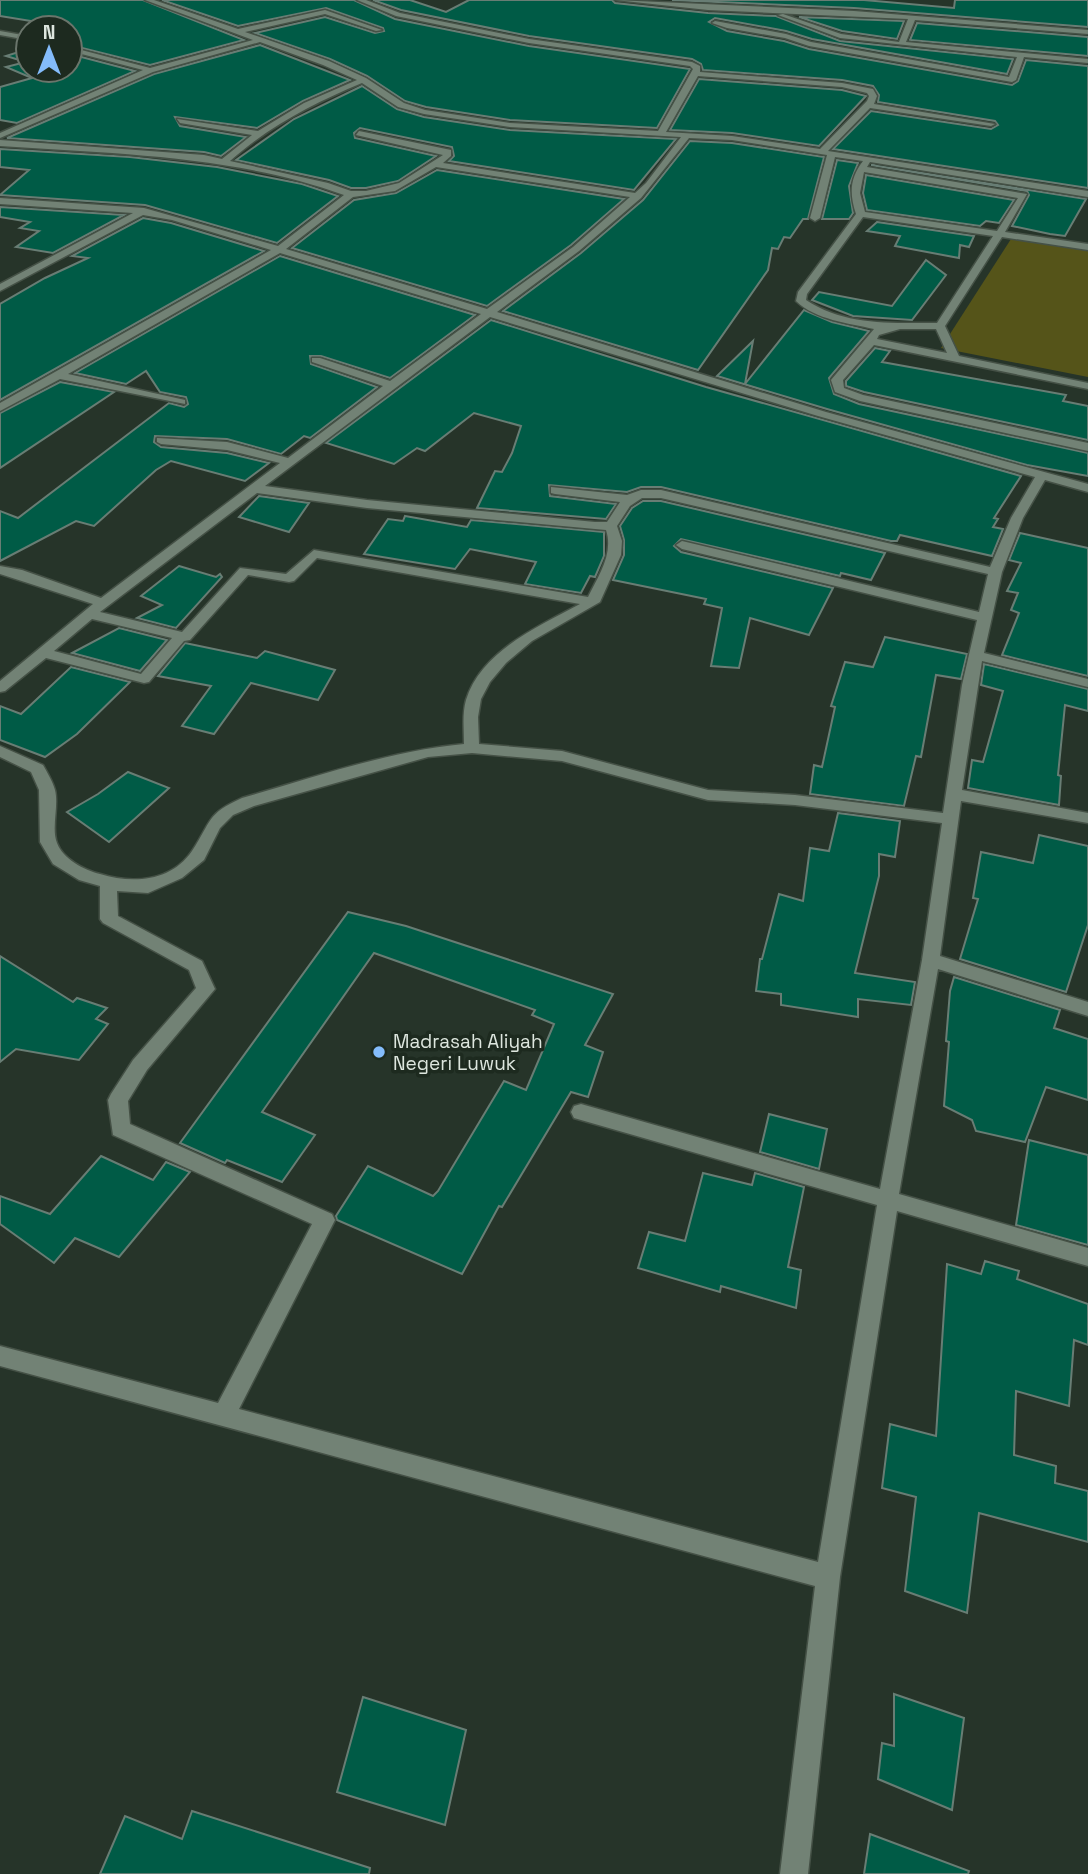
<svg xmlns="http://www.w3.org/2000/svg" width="1088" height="1874" viewBox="0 0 1088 1874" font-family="'Space Grotesk',sans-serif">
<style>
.green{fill:#555419}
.building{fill:#005b46;stroke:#687d74;stroke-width:2}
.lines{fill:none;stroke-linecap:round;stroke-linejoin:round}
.street-casing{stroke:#455146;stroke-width:3}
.street{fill:#728275;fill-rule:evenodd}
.poi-dot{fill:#84bcfb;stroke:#1d2a1f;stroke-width:2.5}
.labels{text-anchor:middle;stroke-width:7;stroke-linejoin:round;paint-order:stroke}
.poi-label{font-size:19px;fill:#dde6de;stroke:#1d2a1f;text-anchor:start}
</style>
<rect width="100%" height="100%" fill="#263429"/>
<path class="green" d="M1011 239 1088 251V377L941 348Z"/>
<g class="building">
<path d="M0 0H143L244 40 150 65 70 45V38L76 36 70 35V28L22 30 37 22 0 16Z"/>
<path d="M162 0H354L395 19 529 46 690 69 657 128 510 120 426 107 405 101 367 76 330 59 255 33 325 17 375 33 384 31 383 28 326 8 238 26Z"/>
<path d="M373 0H410L446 12 469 0H612L615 3 708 13 776 16 840 41 1013 59 1007 74 812 39 786 31 715 18 709 22 727 31 784 41 809 49 1012 85 1018 81 1026 60 1088 66V188L833 149 871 111 991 129 998 125 995 121 878 102 879 95 873 86 842 80 703 70 701 64 692 59 529 36 401 10Z"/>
<path d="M672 0H864L954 8 955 0H1088V27L854 8Z"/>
<path d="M799 17 904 21 897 39 842 31Z"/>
<path d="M917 23 1088 37V56L910 40Z"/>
<path d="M260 45 350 80 303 101 257 128 175 117 180 126 246 137 221 156 204 152 7 138 154 74Z"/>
<path d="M28 49V70H70V54L135 71 17 123 0 120V87L32 78 6 67 26 62 6 56Z"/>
<path d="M699 79 842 90 866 96 819 146 732 133 670 130Z"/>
<path d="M362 86 397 109 424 117 510 130 676 139 634 190 449 161 454 156 452 147 360 128 354 133 355 138 436 156 398 181 366 188H351L329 180 236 160 294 119Z"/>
<path d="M690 141 732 143 824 157 808 219H803L790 238 784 237 778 249 772 248 768 270 698 370 503 311 581 253 643 200Z"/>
<path d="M0 149 130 157 217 167 302 184 338 196 277 243 145 205 0 195 29 170 0 167Z"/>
<path d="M837 160 858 163 849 186 853 213 849 219H822Z"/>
<path d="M871 165 1086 199 1065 236 1050 234 1012 226 1029 195 1027 191Z"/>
<path d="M437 170 624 199 571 245 487 306 292 248 354 200 396 193Z"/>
<path d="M866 175 1014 200 999 223 986 221 980 226 867 210 863 193Z"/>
<path d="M0 207 124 215 53 253 16 247 39 231 20 228 30 222 0 217Z"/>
<path d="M143 218 171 223 264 251 0 400V304L45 278 88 258 72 256Z"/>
<path d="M877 222 974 236 969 247 960 245 959 258 895 246 900 236 867 231Z"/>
<path d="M280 256 475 315 390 378 321 356H310L311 364 377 387 310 438 304 436 281 454 227 439 155 436 154 442 161 447 227 453 269 463 245 481 171 461 156 470 94 526 76 521 0 561V511L18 518 169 403 184 407 188 404 186 397 160 392 146 371 126 384 75 373Z"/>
<path d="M926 260 946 275 912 320 853 316 812 300 819 292 892 306Z"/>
<path d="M804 310 832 322 869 331 829 378 834 394 859 404 1088 453V476L1027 465 827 409 717 376 753 341 745 384Z"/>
<path d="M491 320 706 387 1021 476 994 518 998 519 993 527 1003 529 992 556 900 535 897 541H891L661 487H641L627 492 549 485 550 496 616 504 606 519 477 508 495 471 502 472 512 453 521 426 474 413 425 451 417 448 394 464 326 443Z"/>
<path d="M875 348 890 351 882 362 1066 395 1063 401 1088 406V440L864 392 846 386V381Z"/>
<path d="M60 382 114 392 0 468V413Z"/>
<path d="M259 496 309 503 289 532 239 517Z"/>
<path d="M643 501H661L885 553 871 580 841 573 840 576 681 539 674 546 681 552 833 588 809 635 750 618 739 668 711 666 722 608 704 604 706 599 613 580 624 555V540L620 526 632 508Z"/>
<path d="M405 516 467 527 471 520 604 532V556L595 577 590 576 581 593 525 584 536 562 470 549 455 569 364 554 388 519 403 521Z"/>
<path d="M1020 533 1088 548V676L1002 655 1019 613 1011 610 1018 593 1007 591 1021 563 1009 560Z"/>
<path d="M179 566 216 577 220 574 222 577 176 628 137 618 162 605 141 596Z"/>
<path d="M119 628 167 640 140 671 72 653Z"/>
<path d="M885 637 967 654 961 679 936 675 921 757 916 756 904 806 810 794 814 765 822 767 835 707 831 706 845 662 873 667Z"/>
<path d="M185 643 257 658 265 651 335 670 318 700 251 683 214 734 182 726 211 686 158 676Z"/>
<path d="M984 664 1088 689V711L1065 705 1058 775 1061 776 1059 805 968 788 972 760 983 762 1003 691 981 685Z"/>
<path d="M71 667 130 682 77 734 45 757 0 740V706L21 714Z"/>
<path d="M128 772 169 788 109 842 67 812 98 794Z"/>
<path d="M838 813 900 821 895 857 879 854V876L855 973 915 982 911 1005 858 999V1017L781 1005V994L756 991 760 959H762L779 894 803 901 810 848 829 851Z"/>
<path d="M1039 835 1088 846V925L1066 992 960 959 978 899 973 898 981 852 1033 863Z"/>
<path d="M348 912 406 926 613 994 585 1045 603 1052 588 1097 571 1092 502 1207 499 1206 462 1274 337 1220 336 1216 368 1166 433 1196 438 1191 504 1081 526 1090 554 1024 532 1015 535 1010 374 953 262 1112 315 1135 282 1182 227 1160 225 1163 180 1143Z"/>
<path d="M0 956 73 1002 77 998 107 1008 96 1019 108 1024 79 1060 16 1049 0 1062Z"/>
<path d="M954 977 1060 1010 1054 1028 1088 1039V1100L1046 1087 1025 1142 976 1131 972 1120 944 1106 949 1042 946 1041 950 991Z"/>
<path d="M769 1114 827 1129 819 1169 760 1152Z"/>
<path d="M1029 1140 1088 1155V1245L1016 1225Z"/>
<path d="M101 1156 153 1180 166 1162 190 1172 119 1257 75 1238 54 1263 0 1224V1196L50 1214Z"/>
<path d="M703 1173 752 1185 755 1173 804 1187 788 1267 801 1270 796 1308 721 1286 720 1292 638 1268 649 1232 685 1241Z"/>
<path d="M985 1261 1019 1271 1017 1279 1088 1304V1345L1074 1340 1069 1406 1016 1391 1014 1455 1056 1466 1055 1483 1088 1491V1542L979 1513 967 1613 905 1591 916 1497 882 1488 890 1424 936 1436 947 1264 981 1274Z"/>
<path d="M894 1694 964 1718 952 1810 878 1779 882 1743 894 1746Z"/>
<path d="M363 1697 466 1730 445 1825 337 1792Z"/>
<path d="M192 1811 370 1868 369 1874H100L125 1816 182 1839Z"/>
<path d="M870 1834 969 1871 968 1874H864Z"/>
</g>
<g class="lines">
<g class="street-casing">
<g id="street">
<path d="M145 0H154L238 29 325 10 382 30 376 31 325 14 245 32 329 61 366 78 404 103 425 110 510 123 658 131 693 69 690 66 529 43 396 16 357 0H366L400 13 529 39 692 62 700 66V72L842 83 873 89 877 96 874 104 995 124 991 126 870 108 828 151 1088 191V197L870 162 867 167 1027 194 1005 232 1088 244V250L1002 237 945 326 959 356 1088 383V389L874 345 843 380 844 388 863 395 1088 443V451L860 401 835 392 831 380 874 329C848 323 816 320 796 301L798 292 856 214C849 193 850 178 863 161L835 157 820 218 815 221 810 218 827 155 732 140 689 138 641 198 579 251 497 312 826 412 1088 484V492L1045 480 1023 518 1002 572 984 653 1088 679V687L982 661 962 790 1088 813V823L961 801 940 956 1088 1002V1016L938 969 899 1194 1088 1248V1266L897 1211 840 1577 808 1874H780L815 1586 0 1366V1346L218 1403 312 1224 113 1135 108 1100 111 1094 133 1060 196 988 189 970 103 923 100 919V886L79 880 53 864 40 842 39 790 31 772 0 757V746L43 765C47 772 53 782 55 790 59 806 51 828 57 843 63 859 84 870 100 874 132 884 171 882 192 851 212 821 206 814 242 798 315 777 389 751 464 744 464 729 462 714 466 700 481 651 539 626 580 604L317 558 294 581 289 582 248 575 190 640 184 641 149 682 144 683 46 658 5 691 0 692V681L93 604 0 574V566L22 570 101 598 280 463 227 450 161 444 157 442V438L227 442 288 458 383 386 312 362V358H320L390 381 481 314 280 253 68 374 185 400V404L60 379 0 411V403L271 250 172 220 143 215 0 291V284L133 213 0 204V198L144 208 278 246 344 195C234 155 115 154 0 146V140L204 155 222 159 252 135 180 123 177 119 258 131 304 103 357 80 323 65 260 42 153 72 0 138V133L143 70 70 51V47L150 68 253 40ZM698 76 842 87 867 93 869 96 867 101 820 149 732 136 666 132ZM362 83 398 107 424 114 510 127 681 137 646 183 635 193 443 163 451 156V150L359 131 356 135 443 155 399 183 366 191H351L328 183 230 161C269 126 314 103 362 83ZM436 167 630 197 573 247 487 309 286 249 353 197 395 191ZM864 172 1018 198 997 231 865 212 860 193ZM863 217 993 236 937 323C892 323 845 326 806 300L807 294ZM490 317 818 416 1035 477 1011 518 990 567 661 490H641L627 495 551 487V493L555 494 620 502 607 522H595L367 500 265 486ZM900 329H936L947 353 877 339 879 335ZM257 493 367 508 606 530C614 554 598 576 588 597L314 550 286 574 240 568 182 632 100 612ZM642 498H661L988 574 979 612 682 541 676 545 682 549 977 620 962 685 943 813 795 795 708 790 562 751 479 744 478 717 481 699 490 682 506 663 532 641 600 602 621 555 622 541 617 526 630 506ZM92 619 172 638 141 674 54 651ZM472 753 562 761 708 800 795 805 942 823 922 960 880 1189 581 1104 574 1106 571 1112 574 1118 581 1120 877 1205 818 1562 239 1409 335 1220 332 1214 130 1124 128 1101 147 1070 215 989 202 961 118 916 117 891 148 893 182 878 204 860 220 828 233 815 254 806 428 757Z"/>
<path d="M615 0 854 11 1088 30V34L915 20 906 42 1088 59V63L1024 57 1016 80 1012 82 809 46 785 38 727 28 712 23 715 21 786 34 811 42 1009 77 1017 57 840 38 778 15 783 14 841 34 899 42 908 19 708 10Z"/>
<path d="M0 31 28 36V40L0 35Z"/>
</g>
</g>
<use href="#street" class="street"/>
</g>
<circle class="poi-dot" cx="379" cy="1052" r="7"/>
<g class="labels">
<g class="poi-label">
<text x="393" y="1048">Madrasah Aliyah<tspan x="393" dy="22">Negeri Luwuk</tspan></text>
</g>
</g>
<g transform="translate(49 49)"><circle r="33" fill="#1d2a1f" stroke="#6a756b" stroke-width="2"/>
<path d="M0-5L12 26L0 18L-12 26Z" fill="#84bcfb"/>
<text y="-10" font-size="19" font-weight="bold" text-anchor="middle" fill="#dde6de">N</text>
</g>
</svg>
